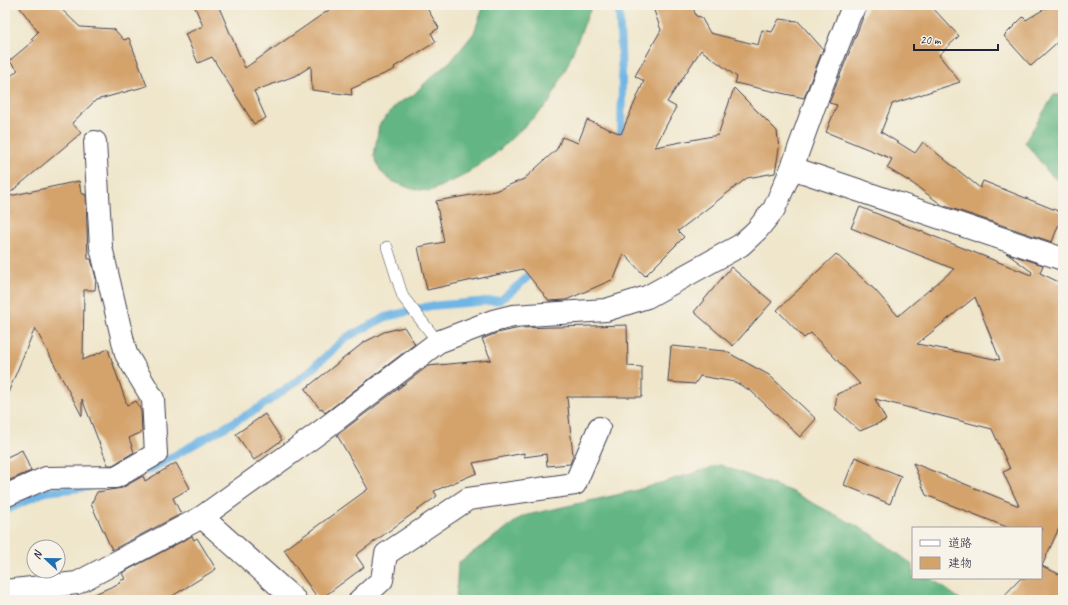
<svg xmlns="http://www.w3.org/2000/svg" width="1068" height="605" viewBox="0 0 1068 605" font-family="Caveat,'Klee One',sans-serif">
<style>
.forest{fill:#64b683;stroke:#436c5f}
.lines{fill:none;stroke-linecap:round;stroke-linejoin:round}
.stream{stroke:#6fb5e5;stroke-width:8}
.building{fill:#d4a36c;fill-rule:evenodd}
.service-casing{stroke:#413f51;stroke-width:12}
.minor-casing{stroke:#413f51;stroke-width:24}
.service{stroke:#fff;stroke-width:11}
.minor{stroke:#fff;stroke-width:22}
</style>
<rect width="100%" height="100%" fill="#f7f3e8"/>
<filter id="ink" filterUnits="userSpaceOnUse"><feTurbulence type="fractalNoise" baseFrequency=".025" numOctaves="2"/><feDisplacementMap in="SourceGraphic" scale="8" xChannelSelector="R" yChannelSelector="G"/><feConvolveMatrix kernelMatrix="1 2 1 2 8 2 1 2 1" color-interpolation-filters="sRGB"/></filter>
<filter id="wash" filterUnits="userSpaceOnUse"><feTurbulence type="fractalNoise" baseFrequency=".012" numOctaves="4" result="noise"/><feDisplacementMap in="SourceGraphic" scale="16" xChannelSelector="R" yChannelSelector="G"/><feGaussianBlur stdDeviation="0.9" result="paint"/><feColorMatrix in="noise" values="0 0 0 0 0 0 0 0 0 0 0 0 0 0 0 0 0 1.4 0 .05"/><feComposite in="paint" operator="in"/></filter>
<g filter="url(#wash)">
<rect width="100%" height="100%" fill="#efe6cb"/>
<g class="forest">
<path d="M484 5H592L568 64 549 103 495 154 461 177 430 191 412 189 392 181 381 172 374 156 379 125 398 103 412 96 429 79 453 59 474 33Z"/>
<path d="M1054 95H1063V185L1049 173 1025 142Z"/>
<path d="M720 465 790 491 870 533 913 565V578H931L961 600H456L458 563 523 516 634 491Z"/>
</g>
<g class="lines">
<g class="stream">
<path d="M619 5 622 77 621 144"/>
<path d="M147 471 259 408 305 375 347 337 386 317 430 306 501 300 536 270"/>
<path d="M5 511 45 492 89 487"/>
</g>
</g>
<g id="blocks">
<g class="building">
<path d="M18 5H57L80 27 114 29 124 40 129 38 147 86 96 100 72 123 81 133 5 197V81L18 70 9 61 33 41 31 39 38 32Z"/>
<path d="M194 5H218L245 68 336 5H425L439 28 431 33 436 42 394 67 395 69 351 89 352 95 312 90 311 66 297 75 254 91 266 118 254 124 212 57 198 63 185 34 203 26Z"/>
<path d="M652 5H692L696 16 701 17 710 33 758 45 762 30 772 32 779 19 798 21 823 49 804 98 735 83 737 77 701 50 667 102 676 107 655 147 718 135 734 88 777 131 779 149 775 173 747 178 678 231 684 237 645 276 624 254 614 279 566 300 549 301 523 269 427 290 418 247 444 242 436 201 495 191 524 179 557 149 562 137 578 143 587 120 621 134 644 81 635 76 661 30Z"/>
<path d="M868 5H930L959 36 939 55 960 82 892 104 881 132 915 153 923 142 980 188 983 181 1063 213 1052 242 942 205 912 183 887 168 892 159 826 132 837 105 829 103Z"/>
<path d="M1051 5H1063V37L1031 66 1004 36 1023 17 1026 20Z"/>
<path d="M79 181 81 193 86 195 88 259H91L96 278 95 290H84L83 360 108 349 127 405 136 401 141 411 142 432 129 438 134 452 113 465H108L82 399V416L35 328 5 400V197Z"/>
<path d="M860 207 1031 275 1032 272 1006 253 1043 265 1040 273 1063 284V518L1061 523H1063V528H1059L1042 566 1063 576V600H1000L1021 578H1041V528H1009L926 495 913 463 1019 506 1003 472 1010 469 992 429 875 399 886 420 860 431 835 409 837 394 860 384 811 333 804 338 777 310 836 254 875 290 898 316 954 269 851 228ZM975 297 1000 360 917 344Z"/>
<path d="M731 267 772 302 733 346 694 312Z"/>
<path d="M627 325 628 366 642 367V397H567L573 456 570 464 547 466 546 454 524 457V453L473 463 477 473 434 491 437 496 356 555 364 567 319 600 284 550 368 489 337 435 428 366 491 360 482 339 497 333 520 328Z"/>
<path d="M404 327 415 344 325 413 322 408 320 409 305 389 363 343 384 332Z"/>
<path d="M671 346 725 351 769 375 816 419 800 437 751 391 735 382 700 376 695 384 668 382Z"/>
<path d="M265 414 282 440 254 460 236 434Z"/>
<path d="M22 450 31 471 5 482V458Z"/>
<path d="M855 457 901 476 890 504 844 485Z"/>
<path d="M176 463 190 488 173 498 181 514 112 550 91 504 97 492 122 488 143 476 145 481Z"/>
<path d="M192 536 194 540 197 538 216 569 166 600H81L120 583 119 581 125 579 122 573Z"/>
</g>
</g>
</g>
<g filter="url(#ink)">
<use href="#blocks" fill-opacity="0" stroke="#413f51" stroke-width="1"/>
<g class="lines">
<g class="service-casing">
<path id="service" d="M387 247 403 297 438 342"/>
</g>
<g class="minor-casing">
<g id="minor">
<path d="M792 168 1063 259"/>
<path d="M5 496 46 478 116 477 156 454 153 399 126 354 101 247 95 142"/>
<path d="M202 517 295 600"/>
<path d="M5 591 77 583 202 517 320 432 438 342 493 321 513 316 606 310 647 297 741 245 757 230 774 209 792 168 819 93 850 14 856 5"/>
<path d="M360 600 382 580 386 554 468 499 575 484 599 428"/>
</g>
</g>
<use href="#service" class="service"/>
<use href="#minor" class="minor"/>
</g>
</g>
<rect width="1068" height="605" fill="none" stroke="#f7f3e8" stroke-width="20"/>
<rect x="912" y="527" width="130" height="52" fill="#f7f3e8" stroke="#a29fa3"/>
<rect x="920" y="540" width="20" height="6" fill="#ffffff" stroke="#a29fa3"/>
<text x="948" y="547" font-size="12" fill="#22223b">道路</text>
<rect x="920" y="557" width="20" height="12" fill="#d4a36c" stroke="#a29fa3"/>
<text x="948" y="567" font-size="12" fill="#22223b">建物</text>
<g transform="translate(46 559) rotate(292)"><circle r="19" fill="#f7f3e8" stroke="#a29fa3"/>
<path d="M0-3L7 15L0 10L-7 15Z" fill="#1f6fb2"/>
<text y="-6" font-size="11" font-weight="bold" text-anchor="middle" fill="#22223b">N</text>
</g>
<path d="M914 44v6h84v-6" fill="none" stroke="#22223b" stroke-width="2"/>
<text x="920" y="44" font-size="12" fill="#22223b" stroke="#f7f3e8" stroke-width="3" paint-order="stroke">20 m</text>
</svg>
